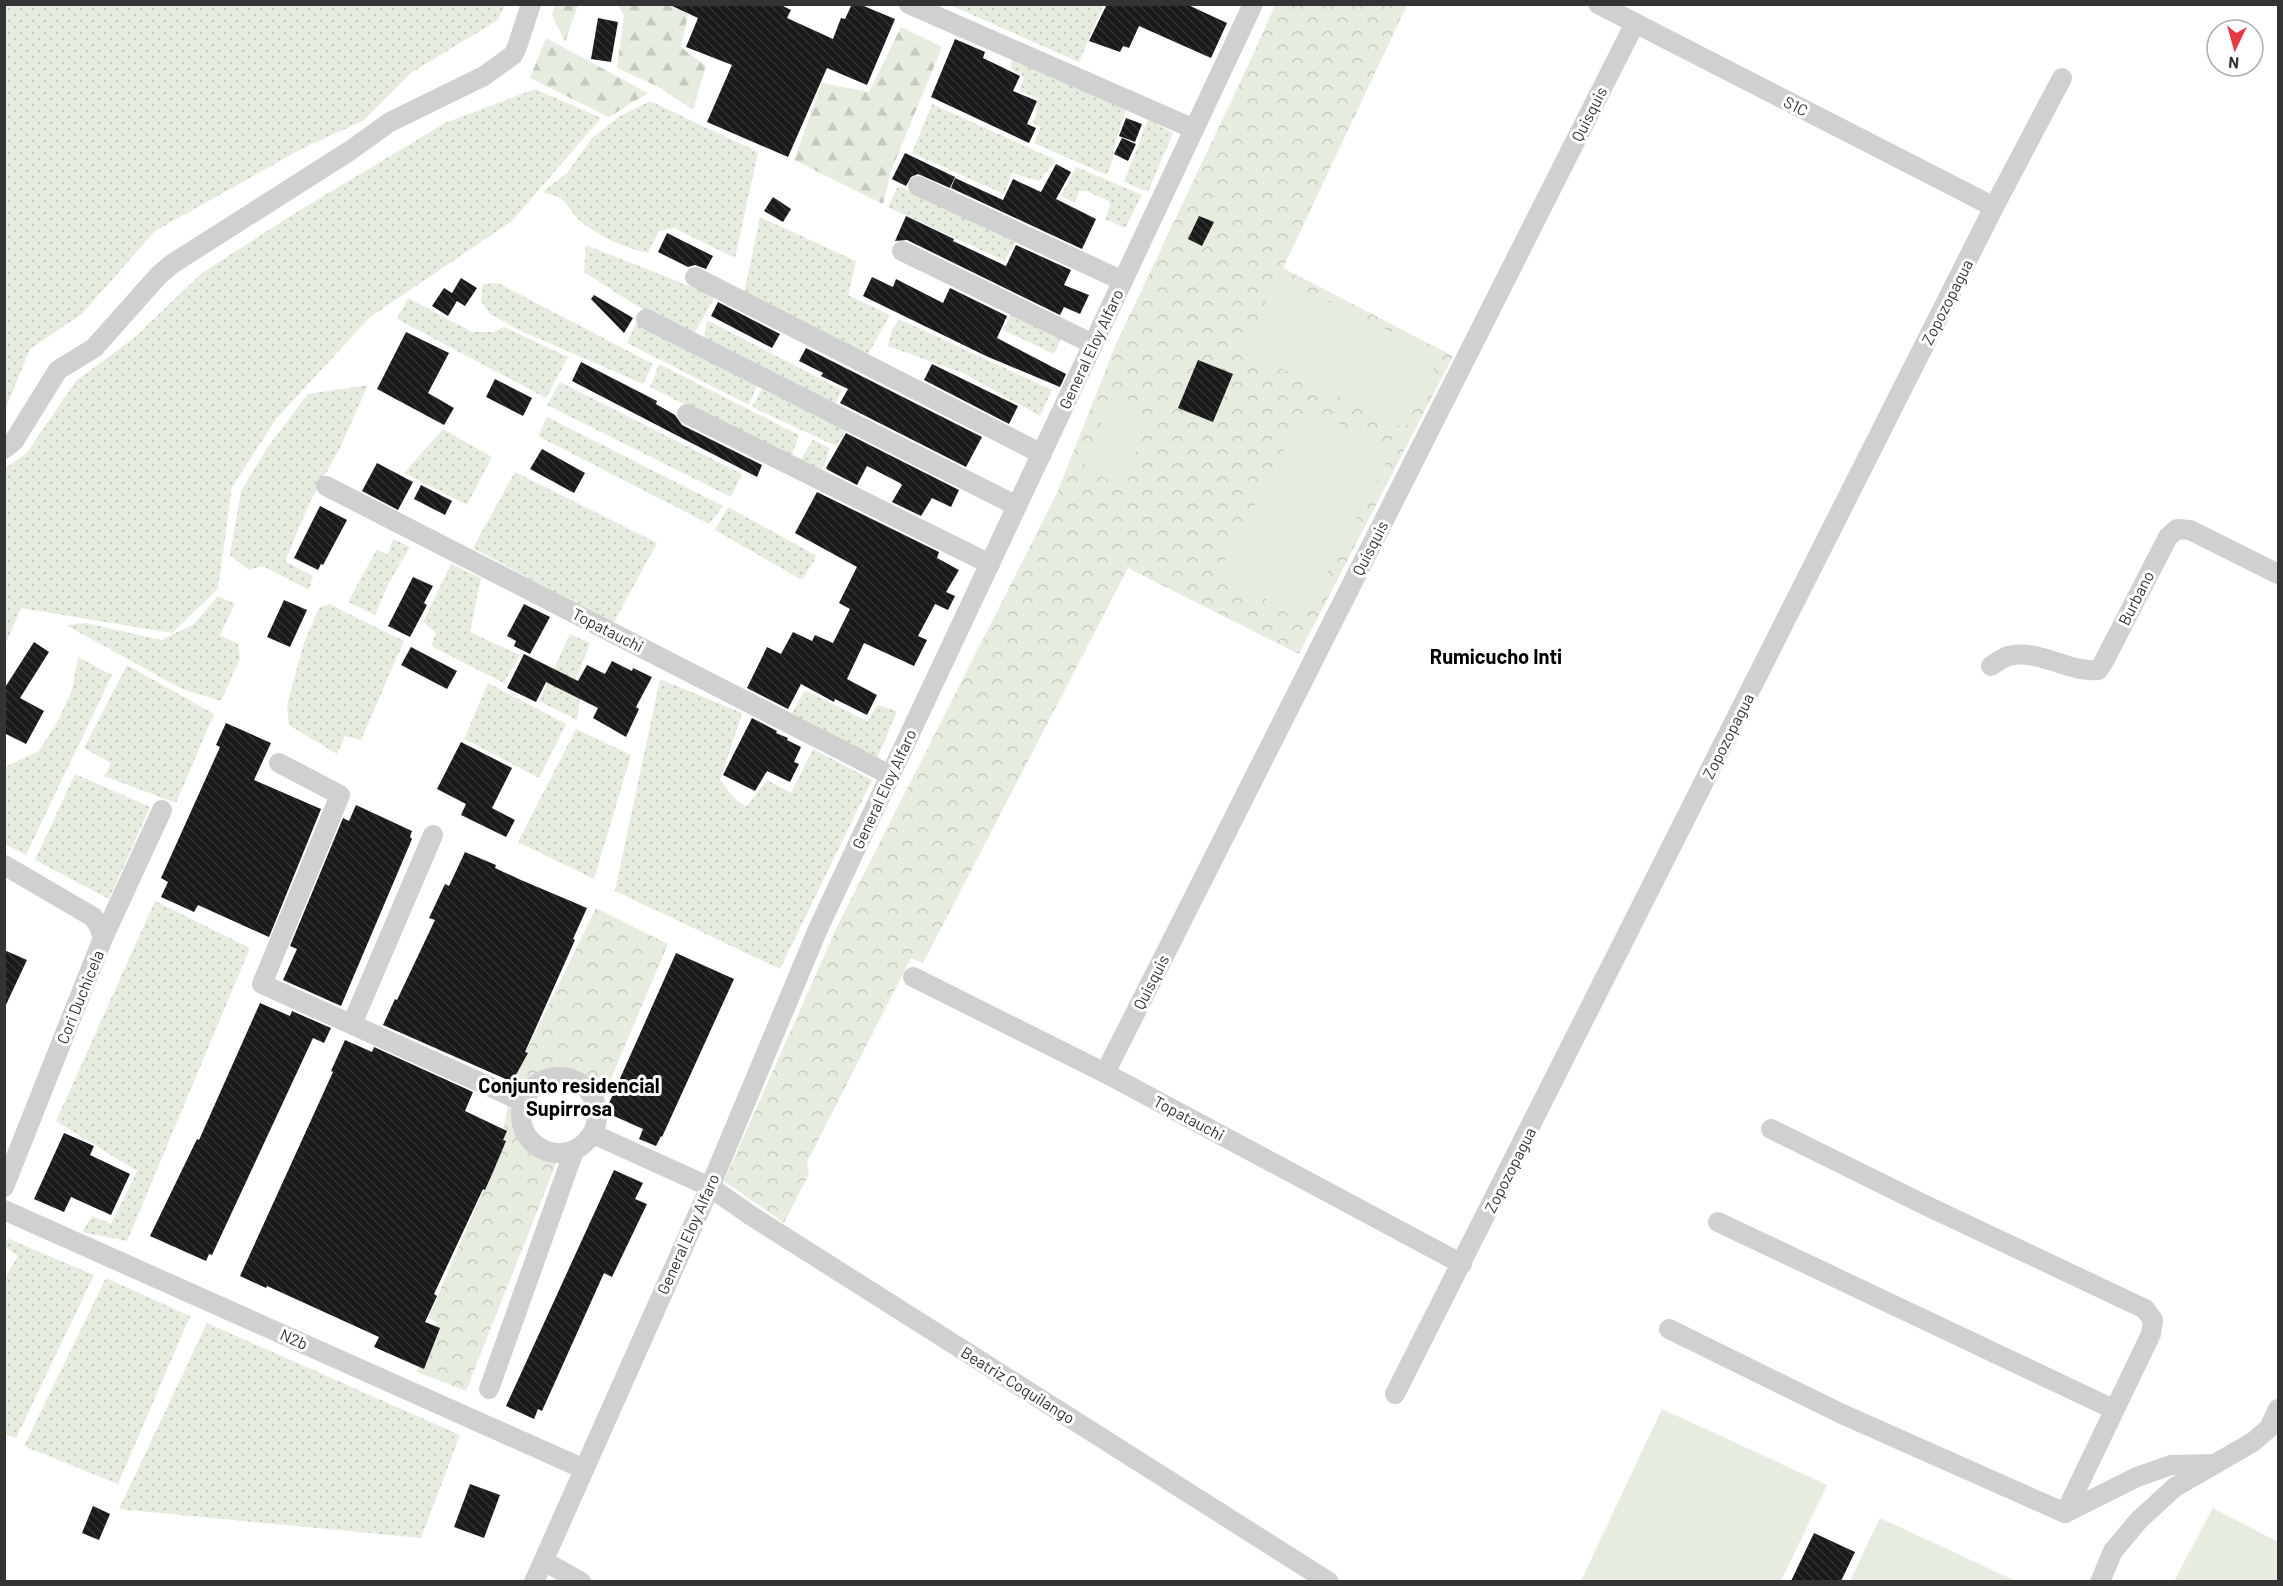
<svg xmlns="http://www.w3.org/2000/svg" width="2283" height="1586" viewBox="0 0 2283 1586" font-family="Barlow,sans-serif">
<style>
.grass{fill:url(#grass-dots)}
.forest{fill:url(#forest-firs)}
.park{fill:url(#park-crowns)}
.pitch{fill:#e6ecdf}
.building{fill:url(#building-back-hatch)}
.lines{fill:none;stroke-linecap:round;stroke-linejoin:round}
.street{stroke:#d0d0d0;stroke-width:20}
.labels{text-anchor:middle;stroke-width:6;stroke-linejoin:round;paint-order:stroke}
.street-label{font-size:16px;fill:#333;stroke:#fff}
.quarter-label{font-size:20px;font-weight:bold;fill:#000;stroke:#fff}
</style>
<defs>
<pattern id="grass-dots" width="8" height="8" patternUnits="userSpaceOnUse" patternTransform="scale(1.5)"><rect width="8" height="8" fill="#e6ecdf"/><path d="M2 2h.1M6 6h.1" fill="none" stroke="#c6cbc0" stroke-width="1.8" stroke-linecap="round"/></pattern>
<pattern id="forest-firs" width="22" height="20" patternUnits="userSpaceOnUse" patternTransform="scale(1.5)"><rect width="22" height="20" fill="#e6ecdf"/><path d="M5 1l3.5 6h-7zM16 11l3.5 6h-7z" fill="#c6cbc0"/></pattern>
<pattern id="park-crowns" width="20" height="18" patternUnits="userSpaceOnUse" patternTransform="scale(1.5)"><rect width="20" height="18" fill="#e6ecdf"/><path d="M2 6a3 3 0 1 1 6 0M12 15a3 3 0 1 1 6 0" fill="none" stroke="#c6cbc0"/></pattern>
<pattern id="building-back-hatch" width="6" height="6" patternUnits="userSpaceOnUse" patternTransform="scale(1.5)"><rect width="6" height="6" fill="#1a1a1a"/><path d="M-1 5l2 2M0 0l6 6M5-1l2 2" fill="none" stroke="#333"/></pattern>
</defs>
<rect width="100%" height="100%" fill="#fff"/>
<g class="grass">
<path d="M5 4H505V5L498 20 411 73 363 121 305 147 155 231 82 314 30 349 5 410Z"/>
<path d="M950 5 1103 4V5L1079 62Z"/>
<path d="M1012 59 1126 110 1113 150V159L1107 175 1034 143 1041 127 1032 122 1036 116 1037 98 1019 91 1024 77 1011 69Z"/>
<path d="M535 89 601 118 512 221 370 317 276 419 232 487 218 589 172 633 21 608 5 645V468L26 454 76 381 135 337 202 273 292 215 445 123Z"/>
<path d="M650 101 758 152 735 258 674 228 659 231 648 253C623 247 599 237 579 220 572 214 568 203 560 198 556 195 547 194 542 192L567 173 592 138 620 116Z"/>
<path d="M932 104 1056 160 1039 181 1012 173 1004 194 912 153Z"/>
<path d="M1148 119 1173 133 1148 192 1124 182Z"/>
<path d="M1076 167 1142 195 1125 228 1105 219 1110 206 1109 201 1086 191H1079L1075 203 1061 196Z"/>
<path d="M898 186 1016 241 1005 261 888 207Z"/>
<path d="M760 217 856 261 848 295 890 315 867 356 744 294Z"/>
<path d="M586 245 715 296 693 336 634 304 584 272Z"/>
<path d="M498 283 653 364 643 384 519 330 490 314 481 301 483 284Z"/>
<path d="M408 298 472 332H493L504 327 568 357 546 398 397 319Z"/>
<path d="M1013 310 1062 337 1054 354 1003 330Z"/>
<path d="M899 319 1052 390 1040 416 965 374 888 346 892 330Z"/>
<path d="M707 320 842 390 833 408 704 344Z"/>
<path d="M636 323 757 385 749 405 627 343Z"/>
<path d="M659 364 799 435 791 458 650 387Z"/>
<path d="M560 382 742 474 731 497 547 405Z"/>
<path d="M368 385 340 448 310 502 285 561 313 576 309 590 263 566 249 570 230 555 241 491 267 448 308 394Z"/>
<path d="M762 389 847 429 836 446 752 407Z"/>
<path d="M547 417 723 506 709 524 538 436Z"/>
<path d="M443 429 492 457 467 505 404 473Z"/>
<path d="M813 440 830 448 821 474 798 464Z"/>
<path d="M515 472 657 543 613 624 473 548Z"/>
<path d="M728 507 817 556 802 580 715 530Z"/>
<path d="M393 539 410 547 389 583 375 615 348 602 377 549 388 555Z"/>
<path d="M451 564 481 578 470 632 520 655 504 683 431 646 436 633 423 622Z"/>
<path d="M218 596 235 604 220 635 238 644 240 659 221 701 182 689 66 625 86 623 161 640 194 624Z"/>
<path d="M329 604 404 641 361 740 345 736 337 754 289 725 287 705 304 643 319 608Z"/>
<path d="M570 634 590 643 571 691 580 700 577 720 539 701Z"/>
<path d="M78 657 112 675 26 855 5 844V767L39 751 59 719 72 690Z"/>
<path d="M127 665 214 714 176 803 104 776 111 763 84 748Z"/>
<path d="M660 679 742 713 720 780 733 797 746 807 767 780 791 793 813 749 872 780 780 969 615 891Z"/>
<path d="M488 683 566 724 539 778 464 739Z"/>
<path d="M805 690 867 721 878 705 897 711 876 761 790 716Z"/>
<path d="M576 729 631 755 594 879 518 842Z"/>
<path d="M75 774 150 807 109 899 35 860Z"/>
<path d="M155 901 250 948 127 1241 82 1232 92 1216 111 1224 137 1171 56 1121Z"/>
<path d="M9 1239 94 1275 16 1438 4 1434 5 1278 18 1256 5 1247V1240Z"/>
<path d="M106 1278 190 1316 118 1484 24 1446Z"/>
<path d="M207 1323 460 1435 421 1538 119 1509Z"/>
</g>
<g class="forest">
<path d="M555 5H578L565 42 552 15Z"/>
<path d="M618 5H690L681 47 706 66 693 110 657 86 617 68 624 16Z"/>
<path d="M901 27 942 47 891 171 883 204 794 160 822 83 869 92Z"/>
<path d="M546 38 648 93 609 117 530 78Z"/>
</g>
<g class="park">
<path d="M1275 5H1407L1283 268 1453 356 1299 654 1128 568 923 963 911 958 807 1162 809 1174 784 1223 724 1181 837 927 1057 493 1116 344 1253 55Z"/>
<path d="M596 908 668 944 602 1100C600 1095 597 1087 593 1083 571 1060 537 1071 521 1093L507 1086 518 1068Z"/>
<path d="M508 1103 516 1107C506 1138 531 1154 557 1161L466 1391 417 1372 437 1322 428 1318 500 1152Z"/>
</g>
<g class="pitch">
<path d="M1278 278 1440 355 1405 428 1243 350Z"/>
<path d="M1110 404 1149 420 1123 485 1083 469Z"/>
<path d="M1306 407 1392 452 1303 618 1218 574Z"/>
<path d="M1662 1409 1827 1485 1781 1581H1581Z"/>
<path d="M2213 1508 2278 1542V1581H2174Z"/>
<path d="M1880 1518 2016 1581H1850Z"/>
</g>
<g class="building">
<path d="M668 4H779L791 10 787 18 833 39 841 18 845 19 852 4H859L895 19 867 85 827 68 788 157 707 122 732 65 686 47 698 18Z"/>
<path d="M1107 4H1186L1227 23 1211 58 1139 26 1129 48 1123 46 1120 52 1089 41Z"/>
<path d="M598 18 618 22 611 62 591 59Z"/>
<path d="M955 39 985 52 983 58 1020 76 1013 91 1037 101 1027 124 1036 128 1029 143 931 97Z"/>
<path d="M1126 118 1142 124 1135 142 1119 136Z"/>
<path d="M1122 138 1136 144 1128 161 1114 154Z"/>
<path d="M905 153 955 177 950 188 918 174 911 177 906 186 892 179Z"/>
<path d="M1056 164 1071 172 1056 199 1096 219 1082 249 951 188 955 178 1003 200 1013 179 1041 192Z"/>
<path d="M773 197 791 209 783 222 764 211Z"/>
<path d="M906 216 954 239 953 241 1006 266 1016 245 1071 270 1064 285 1089 295 1080 314 1064 307 1060 315 907 240 895 241Z"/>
<path d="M1199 216 1214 222 1202 246 1188 239Z"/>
<path d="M667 233 713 256 706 269 695 265 688 267 658 252Z"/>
<path d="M872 277 893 287 896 279 943 303 950 288 1007 316 997 338 1066 374 1060 387 986 356 863 296Z"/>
<path d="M461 278 477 288 465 306 457 301 448 316 432 306 444 288 452 293Z"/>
<path d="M594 295 633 318 624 333 591 299Z"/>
<path d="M718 302 780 334 772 348 711 316Z"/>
<path d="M406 332 449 353 428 393 454 408 444 425 377 389Z"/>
<path d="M806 348 982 437 966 467 840 403 848 389 821 376 823 373 799 361Z"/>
<path d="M1198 360 1233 374 1213 422 1178 408Z"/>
<path d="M581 362 657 401 656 404 675 415 682 425 762 465 757 477 572 381Z"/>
<path d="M932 364 1018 406 1009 424 924 380Z"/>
<path d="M495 379 532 398 523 416 486 397Z"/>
<path d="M846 433 959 490 951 507 932 498 921 516 892 502 902 485 900 483 867 466 857 485 828 470 826 468Z"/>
<path d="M542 449 585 473 574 493 530 469Z"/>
<path d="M377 463 413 482 398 510 362 491Z"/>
<path d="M421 485 452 501 445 515 414 499Z"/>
<path d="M817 492 939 552 937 558 959 570 946 592 955 596 948 610 935 604 918 636 927 640 914 666 864 643 847 679 877 695 867 715 835 699 834 702 801 684 788 709 747 688 767 647 781 654 793 632 812 641 815 635 833 643 850 609 839 603 857 567 795 533Z"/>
<path d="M320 506 347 520 323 565 321 564 318 570 294 558Z"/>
<path d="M413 577 433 586 424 603 427 605 410 637 388 626Z"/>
<path d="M284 600 307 610 290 647 267 637Z"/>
<path d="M524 604 550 617 530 654 514 646 516 641 507 636Z"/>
<path d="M34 642 49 652 20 698 44 711 26 744 4 733V689Z"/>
<path d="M411 647 457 671 447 689 401 665Z"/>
<path d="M524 654 578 681 587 665 605 674 612 661 632 671 633 668 652 677 636 707 639 709 626 737 593 718 598 708 546 682 536 702 507 688Z"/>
<path d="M752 718 777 731 776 733 788 738 787 740 801 747 794 762 799 764 790 782 767 771 755 791 723 775Z"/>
<path d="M226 723 271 743 254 780 321 809 269 937 198 905 194 912 161 897 168 882 161 878 220 747 216 745Z"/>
<path d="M461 742 512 768 492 808 515 820 506 837 461 815 466 804 437 789Z"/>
<path d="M356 805 412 831 410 837 412 839 341 1006 283 980 297 949 290 946 343 818 349 821Z"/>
<path d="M465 852 496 865 495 868 521 880 587 908 573 939 575 940 525 1052 528 1053 512 1082 383 1025 395 999 397 1000 435 920 429 918 445 884 449 886Z"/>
<path d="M4 950 27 960 4 1009Z"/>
<path d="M676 953 734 979 662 1137 661 1136 656 1146 639 1139 643 1129 605 1112Z"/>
<path d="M260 1003 290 1016 292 1011 331 1028 324 1043 313 1038 212 1255 209 1254 206 1261 150 1236 197 1139 199 1140Z"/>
<path d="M345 1040 372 1052 374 1047 473 1092 465 1111 507 1131 503 1140 506 1141 493 1172 485 1190 483 1189 434 1294 437 1296 425 1322 440 1328 424 1369 374 1347 379 1337 267 1286 266 1288 240 1276 333 1072 331 1071Z"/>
<path d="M64 1133 94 1146 90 1155 130 1174 111 1215 71 1197 64 1212 34 1199Z"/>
<path d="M614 1170 643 1183 635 1199 647 1204 612 1277 604 1273 542 1411 538 1409 534 1419 506 1406Z"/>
<path d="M470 1484 500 1495 484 1538 454 1527Z"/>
<path d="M93 1506 110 1514 99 1540 82 1533Z"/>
<path d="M1814 1533 1855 1552 1841 1581H1791Z"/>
</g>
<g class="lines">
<g class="street">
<path d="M909 4 1194 129"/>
<path d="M1598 4 1994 207"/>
<path d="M918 186 1123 281"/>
<path d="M902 251 1093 344"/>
<path d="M695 277 1042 454"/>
<path d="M646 319 1017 506"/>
<path d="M687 414 990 564"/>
<path d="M4 449 14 441 58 370 94 348 159 275 172 264 351 150 390 122 484 76 513 55 517 47 531 4"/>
<path d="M326 486 890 775"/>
<path d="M1991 666C1996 663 2002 658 2008 656 2038 648 2068 673 2098 670L2103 663 2168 537 2177 529 2190 530 2278 574"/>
<path d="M279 763 340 795 262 984 524 1102"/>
<path d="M4 865 93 917 99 926 103 938"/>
<path d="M913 977 1105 1073 1462 1264"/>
<path d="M352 1024 433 835"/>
<path d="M1105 1073 1635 23"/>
<circle cx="559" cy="1115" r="38"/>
<path d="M1771 1129 1925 1205 2145 1309 2153 1320 2151 1334 2065 1513"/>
<path d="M593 1134 710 1187 750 1215 1329 1582"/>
<path d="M4 1187 103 938 162 810"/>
<path d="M4 1210 584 1469"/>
<path d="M1718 1222 2113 1409"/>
<path d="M1669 1329 1842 1414 2065 1513 2137 1477 2171 1465 2215 1464"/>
<path d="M489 1389 574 1151"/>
<path d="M1395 1394 1994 207 2062 78"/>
<path d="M544 1561 581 1582"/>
<path d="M534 1582 710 1187 818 929 1253 4"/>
<path d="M2100 1582 2113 1551 2139 1520 2175 1487 2253 1442 2269 1428 2278 1409"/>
</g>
</g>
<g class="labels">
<g class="street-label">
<text transform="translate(1796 106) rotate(27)" y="6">S1C</text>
<text transform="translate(1589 114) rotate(-63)" y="6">Quisquis</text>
<text transform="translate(1947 302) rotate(-63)" y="6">Zopozopagua</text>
<text transform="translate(1091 349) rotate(-65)" y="6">General Eloy Alfaro</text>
<text transform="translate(1370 548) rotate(-63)" y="6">Quisquis</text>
<text transform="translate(2136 598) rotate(-63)" y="6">Burbano</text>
<text transform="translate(608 630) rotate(27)" y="6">Topatauchi</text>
<text transform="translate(1728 736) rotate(-63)" y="6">Zopozopagua</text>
<text transform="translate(884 789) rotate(-65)" y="6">General Eloy Alfaro</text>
<text transform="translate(1151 982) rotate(-63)" y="6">Quisquis</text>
<text transform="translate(80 997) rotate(-68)" y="6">Cori Duchicela</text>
<text transform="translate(1189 1118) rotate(28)" y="6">Topatauchi</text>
<text transform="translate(1510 1170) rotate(-63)" y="6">Zopozopagua</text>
<text transform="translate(688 1234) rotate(-66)" y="6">General Eloy Alfaro</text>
<text transform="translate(294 1339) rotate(24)" y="6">N2b</text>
<text transform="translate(1018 1385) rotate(32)" y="6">Beatriz Coquilango</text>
</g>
<g class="quarter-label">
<text x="1496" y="664">Rumicucho Inti</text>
<text x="569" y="1093">Conjunto residencial<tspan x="569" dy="23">Supirrosa</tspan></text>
</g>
</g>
<rect width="2283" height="1586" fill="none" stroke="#333333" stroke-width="12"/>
<g transform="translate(2235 48) rotate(185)"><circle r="28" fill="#ffffff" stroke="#adadad" stroke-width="1.5"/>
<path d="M0-4.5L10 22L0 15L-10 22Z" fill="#e63946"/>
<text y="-9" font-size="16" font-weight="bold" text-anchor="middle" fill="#333333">N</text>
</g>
</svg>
